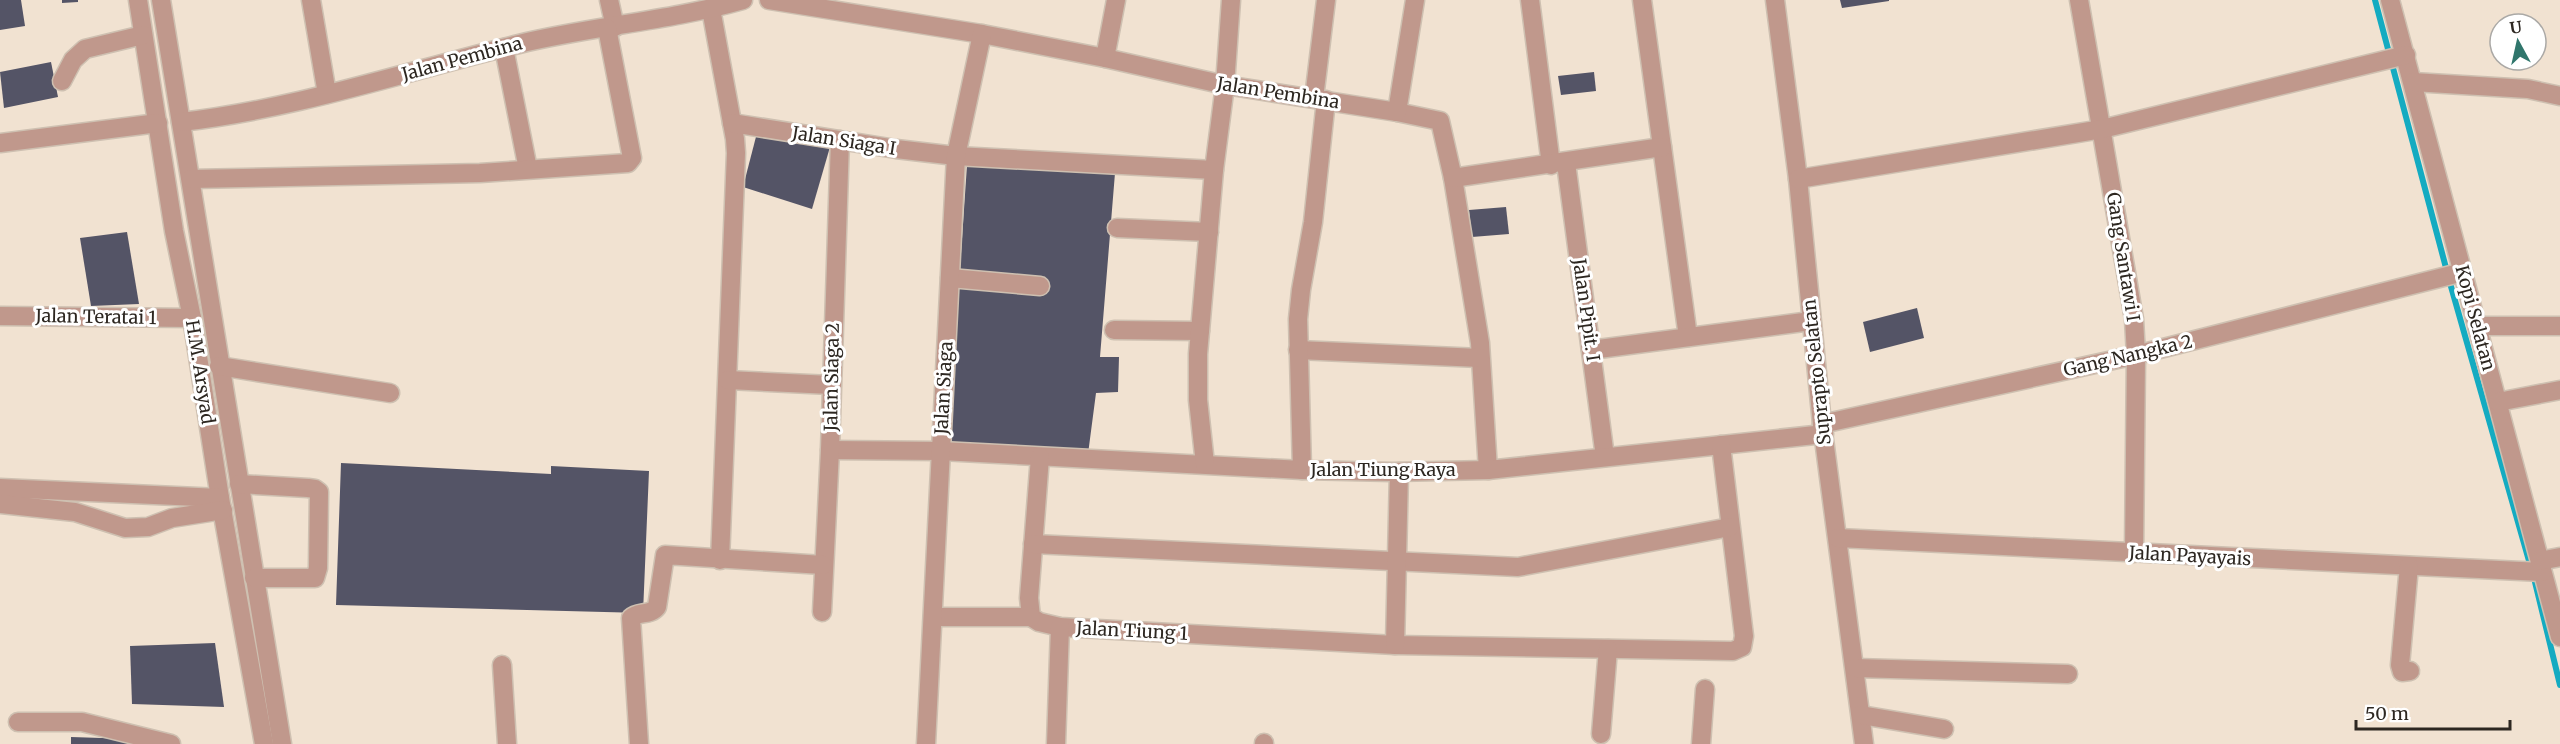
<svg xmlns="http://www.w3.org/2000/svg" width="2560" height="744" viewBox="0 0 2560 744" font-family="Merriweather,serif">
<style>
.lines{fill:none;stroke-linecap:round;stroke-linejoin:round}
.stream{stroke:#14abc1;stroke-width:6}
.building{fill:#545466}
.minor-casing{stroke:#cec0b1;stroke-width:21}
.minor{stroke:#c0988c;stroke-width:18}
.labels{text-anchor:middle;stroke-width:6;stroke-linejoin:round;paint-order:stroke}
.street-label{font-size:18px;fill:#2d2721;stroke:#fff}
</style>
<rect width="100%" height="100%" fill="#f1e2d1"/>
<g class="lines">
<path class="stream" d="M2375 0 2450 283 2535 582 2560 685"/>
</g>
<g class="building">
<path d="M0 0H21L25 26 0 30Z"/>
<path d="M62 0H78V2L62 3Z"/>
<path d="M1840 0H1889V1L1842 8Z"/>
<path d="M51 62 58 97 4 108 0 72Z"/>
<path d="M1594 72 1596 91 1561 95 1558 76Z"/>
<path d="M758 129 830 147 812 209 743 187Z"/>
<path d="M967 165 1115 173 1100 357H1119L1118 392 1096 393 1088 454 948 446Z"/>
<path d="M1506 207 1509 234 1472 237 1469 210Z"/>
<path d="M127 232 139 304 91 306 80 238Z"/>
<path d="M1917 308 1924 338 1870 352 1863 322Z"/>
<path d="M341 463 551 474V466L649 471 643 613 336 605Z"/>
<path d="M215 643 224 707 132 704 130 646Z"/>
<path d="M71 737 132 739V744H71Z"/>
</g>
<g class="lines">
<g class="minor-casing">
<g id="minor">
<path d="M138 0 174 231 192 318 220 498 264 744"/>
<path d="M161 0 282 744"/>
<path d="M311 0 327 94"/>
<path d="M609 0 615 27"/>
<path d="M769 0 982 34 1105 58 1225 85 1397 112 1440 121 1453 178 1480 343 1488 470"/>
<path d="M1530 0 1551 165"/>
<path d="M1642 0 1688 337"/>
<path d="M1775 0 1798 179 1822 424 1864 744"/>
<path d="M2079 0 2134 319 2136 355 2134 553"/>
<path d="M2390 0 2560 637"/>
<path d="M711 9 735 139 736 153 720 560"/>
<path d="M504 48 528 169"/>
<path d="M1105 58 1116 0"/>
<path d="M62 81 73 60 85 49 143 35"/>
<path d="M2413 82 2528 89 2560 96"/>
<path d="M1314 98 1326 0"/>
<path d="M1397 112 1415 0"/>
<path d="M181 122C296 109 407 71 519 44 593 26 669 21 743 0"/>
<path d="M732 123 896 149 956 156 1214 170"/>
<path d="M0 143 158 123"/>
<path d="M1566 163 1605 457"/>
<path d="M1453 178 1662 147"/>
<path d="M191 179 480 173 628 163 632 158 607 28"/>
<path d="M1798 179 2102 129 2406 55"/>
<path d="M1117 228 1209 232"/>
<path d="M950 278 1040 286"/>
<path d="M0 316 192 318"/>
<path d="M2478 326H2560"/>
<path d="M1114 330 1200 331"/>
<path d="M1298 350 1480 358"/>
<path d="M1591 350 1811 321"/>
<path d="M219 366 390 393"/>
<path d="M728 380 831 385"/>
<path d="M2498 402 2560 390"/>
<path d="M1822 424 2136 355 2463 272"/>
<path d="M830 450 941 451 1302 470 1393 472 1488 470 1824 434"/>
<path d="M1040 457 1029 598 1031 617 1039 622 1060 627 1395 645 1733 651 1742 647 1744 636 1721 445"/>
<path d="M1205 464 1198 400V354L1214 170 1225 85 1231 0"/>
<path d="M1302 470 1298 319 1301 290 1313 222 1326 100"/>
<path d="M239 484 308 488 315 489 319 492 318 568 315 578H254"/>
<path d="M0 488 220 498"/>
<path d="M0 504 75 512 125 528 148 527 172 518 223 510"/>
<path d="M1838 538 2542 572"/>
<path d="M1033 544 1518 567 1730 527"/>
<path d="M2540 561 2560 557"/>
<path d="M2409 566 2400 665 2402 672 2410 671"/>
<path d="M822 612 830 450 840 140"/>
<path d="M933 617H1031"/>
<path d="M1395 645 1399 472"/>
<path d="M502 665 507 744"/>
<path d="M1855 668 2068 674"/>
<path d="M1861 715 1944 729"/>
<path d="M18 722H82L171 744"/>
<path d="M1601 734 1608 649"/>
<path d="M639 744 631 618C638 611 650 616 657 607L665 555 823 565"/>
<path d="M926 744 956 156 982 34"/>
<path d="M1056 744 1060 627"/>
<path d="M1264 744V743"/>
<path d="M1701 744 1705 689"/>
</g>
</g>
<use href="#minor" class="minor"/>
</g>
<g class="labels">
<g class="street-label">
<text transform="translate(462 59) rotate(-15)" y="6">Jalan Pembina</text>
<text transform="translate(1278 93) rotate(9)" y="6">Jalan Pembina</text>
<text transform="translate(844 141) rotate(9)" y="6">Jalan Siaga I</text>
<text transform="translate(2123 257) rotate(81)" y="6">Gang Santawi I</text>
<text transform="translate(1586 310) rotate(82)" y="6">Jalan Pipit. I</text>
<text transform="translate(96 317) rotate(1)" y="6">Jalan Teratai 1</text>
<text transform="translate(2475 318) rotate(75)" y="6">Kopi Selatan</text>
<text transform="translate(2128 356) rotate(-13)" y="6">Gang Nangka 2</text>
<text transform="translate(200 372) rotate(81)" y="6">H.M. Arsyad</text>
<text transform="translate(1817 372) rotate(-96)" y="6">Suprapto Selatan</text>
<text transform="translate(832 377) rotate(-89)" y="6">Jalan Siaga 2</text>
<text transform="translate(944 388) rotate(-87)" y="6">Jalan Siaga</text>
<text x="1383" y="476">Jalan Tiung Raya</text>
<text transform="translate(2190 556) rotate(3)" y="6">Jalan Payayais</text>
<text transform="translate(1132 631) rotate(3)" y="6">Jalan Tiung 1</text>
</g>
</g>
<g transform="translate(2518 42) rotate(352)"><circle r="28" fill="#ffffff" stroke="#aba9a6" stroke-width="1.5"/>
<path d="M0-4.5L10 22L0 15L-10 22Z" fill="#30766c"/>
<text y="-9" font-size="16" font-weight="bold" text-anchor="middle" fill="#2d2721">U</text>
</g>
<path d="M2356 720v9h154v-9" fill="none" stroke="#2d2721" stroke-width="3"/>
<text x="2365" y="720" font-size="18" fill="#2d2721" stroke="#ffffff" stroke-width="4.5" paint-order="stroke">50 m</text>
</svg>
